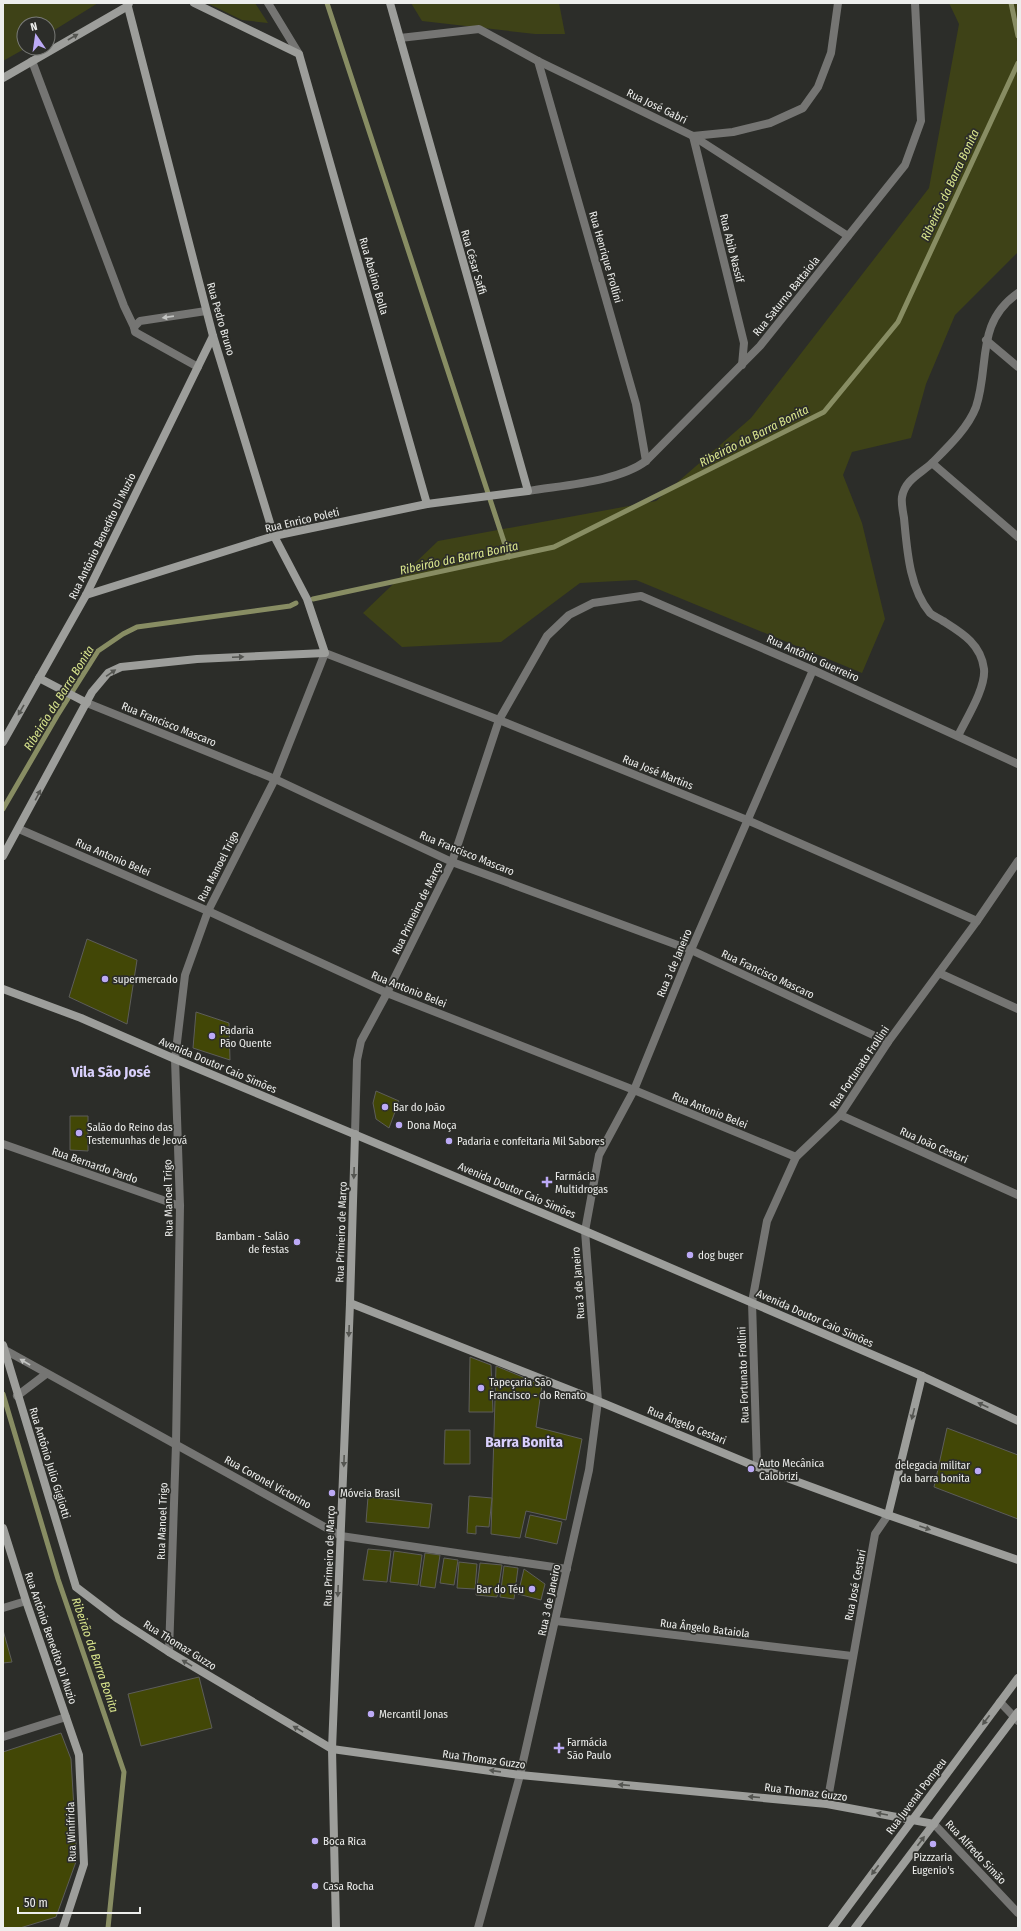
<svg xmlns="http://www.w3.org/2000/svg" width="1021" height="1931" viewBox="0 0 1021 1931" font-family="'Fira Sans Condensed',sans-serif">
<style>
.green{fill:#3e4217}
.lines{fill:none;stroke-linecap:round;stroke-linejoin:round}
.stream{stroke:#888d63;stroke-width:5}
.building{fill:#424706;stroke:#5d5d5a}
.street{stroke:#757573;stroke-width:8}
.secondary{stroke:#9d9e9b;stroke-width:8}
.oneway{fill:#545551}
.oneway2{fill:#c3c4c2}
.poi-dot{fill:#bcaaf6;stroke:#2c2d29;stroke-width:1.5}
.labels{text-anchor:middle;stroke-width:3.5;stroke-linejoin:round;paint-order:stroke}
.street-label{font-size:11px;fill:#edeeec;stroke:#2c2d29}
.poi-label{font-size:11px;fill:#edeeec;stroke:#2c2d29;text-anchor:start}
.water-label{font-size:12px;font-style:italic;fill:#dae68d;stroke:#2c2d29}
.district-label{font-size:15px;font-weight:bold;fill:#d9d0fc;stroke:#2c2d29}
</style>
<rect width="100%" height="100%" fill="#2c2d29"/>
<g class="green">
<path d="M3 3H98L48 34V24H24V48H26L3 61Z"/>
<path d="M207 3H255L268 23 242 20Z"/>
<path d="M411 3H559L565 34H535L422 21Z"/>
<path d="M949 3H1018V252L955 315 926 384 911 438 852 452 843 475 862 523 885 619 862 673 636 580 580 583 501 642 402 647 363 613 438 541 656 501 751 418 929 188 959 24Z"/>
</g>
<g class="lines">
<g class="stream">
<path d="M327 3 509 557"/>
<path d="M1011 3 1018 36"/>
<path d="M313 599 554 547 824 412 898 322 1018 63"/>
<path d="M3 809 57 716 98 651 123 634 137 627 290 606 296 603"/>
<path d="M3 1394 58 1579 124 1772 108 1928"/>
</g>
</g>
<g class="building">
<path d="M87 939 137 960 127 1024 69 997Z"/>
<path d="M196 1012 229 1023 230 1060 193 1048Z"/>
<path d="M376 1091 399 1101 389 1128 376 1119 373 1103Z"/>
<path d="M70 1116H88V1151L70 1150Z"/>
<path d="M470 1357 491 1365 493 1412H469Z"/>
<path d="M496 1366 542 1385 536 1427 582 1439 566 1520 526 1511 520 1538 491 1534Z"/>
<path d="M947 1428 1018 1455V1519L934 1487Z"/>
<path d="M445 1430H470V1464H444Z"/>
<path d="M469 1496 492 1498 489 1527 476 1526V1534L467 1533Z"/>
<path d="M368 1497 432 1504 429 1528 366 1522Z"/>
<path d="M530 1515 562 1522 557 1544 525 1537Z"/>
<path d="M368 1549 391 1551 387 1582 363 1580Z"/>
<path d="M394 1551 422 1555 418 1585 390 1582Z"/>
<path d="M425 1553 440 1555 435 1588 420 1586Z"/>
<path d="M444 1558 458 1560 454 1585 440 1583Z"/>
<path d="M459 1562 477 1564 475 1589 457 1588Z"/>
<path d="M480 1563 502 1565 497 1597 476 1595Z"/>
<path d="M504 1566 518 1568 514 1599 500 1597Z"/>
<path d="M524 1569 545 1584 541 1600 518 1594Z"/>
<path d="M3 1630 12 1662 3 1663Z"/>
<path d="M199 1677 212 1728 141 1746 128 1694Z"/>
<path d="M61 1733 71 1759 77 1859 56 1917 20 1928H3V1752Z"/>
</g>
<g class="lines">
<g class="street">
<path d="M268 3 299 54"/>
<path d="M400 38 479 29 538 61 693 136 733 132 770 123 803 108 818 87 831 53 838 3"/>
<path d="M32 61 124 306 134 327"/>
<path d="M538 61 636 404 646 461"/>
<path d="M693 136 744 343 742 365"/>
<path d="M693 136 848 236"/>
<path d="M986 340 1018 367"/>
<path d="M198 367 135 332 134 327 140 321 206 311"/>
<path d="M932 463 1018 537"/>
<path d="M528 491C563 485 618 482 646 461L760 346 905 165 921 121 915 3"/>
<path d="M87 703 275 779 452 862 691 950 888 1042"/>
<path d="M958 736C966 719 986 688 984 669 981 644 962 633 943 621 939 618 933 616 930 613 909 588 907 549 904 518 903 512 901 503 902 497 905 479 922 473 933 462 948 447 968 428 976 407 990 365 975 323 1018 293"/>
<path d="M19 829 208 911 387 993 634 1090 796 1157"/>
<path d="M939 973 1018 1009"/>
<path d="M840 1115 1018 1195"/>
<path d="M355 1134 357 1060 361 1041 387 993 452 862 499 720 547 636 569 615 593 603 641 596 813 670 1018 764"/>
<path d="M3 1144 180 1206"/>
<path d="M5 1350 341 1536 567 1569"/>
<path d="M17 1396 46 1374"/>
<path d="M757 1467 752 1302 767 1221 796 1157 840 1115 888 1042 977 921 1018 861"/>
<path d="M3 1608 26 1601"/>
<path d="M556 1621 852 1656"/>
<path d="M169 1652 176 1444 180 1206 175 1059 185 975 208 911 275 779 325 653 499 720 747 820 977 921"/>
<path d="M1000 1702 1018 1721"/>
<path d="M3 1737 66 1717"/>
<path d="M827 1804 875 1534 888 1515"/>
<path d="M934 1824 1018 1913"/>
<path d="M478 1928 520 1775 589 1470 598 1401 585 1231 599 1155 634 1090 691 950 813 670"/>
</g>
<g class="secondary">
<path d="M194 3 299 54 427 504"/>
<path d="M3 78 128 6 129 3"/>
<path d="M86 595 274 536 427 504 528 491 390 3"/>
<path d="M39 678 87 703"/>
<path d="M3 742 86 595 213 336"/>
<path d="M3 856 92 692 108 673 121 667 197 659 325 653 307 599 274 536 213 336 127 3"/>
<path d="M3 989 81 1018 175 1059 585 1231 922 1376 1018 1421"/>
<path d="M350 1303 598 1401 757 1467 888 1515 1018 1560"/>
<path d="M3 1345 76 1587 118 1619 169 1652 332 1749 520 1775 827 1804 934 1824"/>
<path d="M888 1515 922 1376"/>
<path d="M3 1528 26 1601 79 1755 84 1864 63 1928"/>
<path d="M336 1928 332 1749 350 1303 355 1134"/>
<path d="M832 1928 1018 1678"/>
<path d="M855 1928 1018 1712"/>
</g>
</g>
<defs><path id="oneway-solid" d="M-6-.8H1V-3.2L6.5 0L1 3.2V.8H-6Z"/></defs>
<g class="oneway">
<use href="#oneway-solid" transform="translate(73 37) rotate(-30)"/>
<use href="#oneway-solid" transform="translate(238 657) rotate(-2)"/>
<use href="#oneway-solid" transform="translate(111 673) rotate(-35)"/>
<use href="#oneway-solid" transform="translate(21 710) rotate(120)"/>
<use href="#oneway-solid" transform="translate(38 795) rotate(-62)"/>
<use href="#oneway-solid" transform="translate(354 1173) rotate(92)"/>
<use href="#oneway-solid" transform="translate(349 1331) rotate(92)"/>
<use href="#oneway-solid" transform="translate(983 1405) rotate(-155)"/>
<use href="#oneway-solid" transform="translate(913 1414) rotate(104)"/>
<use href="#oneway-solid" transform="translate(344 1461) rotate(92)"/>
<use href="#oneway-solid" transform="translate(925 1528) rotate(19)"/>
<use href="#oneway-solid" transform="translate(338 1591) rotate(92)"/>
<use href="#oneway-solid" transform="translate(187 1663) rotate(-149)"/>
<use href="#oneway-solid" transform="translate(986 1720) rotate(127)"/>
<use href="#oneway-solid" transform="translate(298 1729) rotate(-149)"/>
<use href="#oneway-solid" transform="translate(495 1771) rotate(-172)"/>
<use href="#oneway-solid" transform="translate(624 1785) rotate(-175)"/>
<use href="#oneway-solid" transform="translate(754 1797) rotate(-175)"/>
<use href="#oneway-solid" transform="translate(882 1814) rotate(-170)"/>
<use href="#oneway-solid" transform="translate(921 1841) rotate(-53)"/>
<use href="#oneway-solid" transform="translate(875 1870) rotate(127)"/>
</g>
<g class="oneway2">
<use href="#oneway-solid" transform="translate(168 317) rotate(172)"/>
<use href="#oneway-solid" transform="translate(25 1362) rotate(-150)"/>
</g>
<g class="poi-dot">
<circle cx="105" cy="979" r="4"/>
<circle cx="212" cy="1036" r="4"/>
<circle cx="385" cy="1107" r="4"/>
<circle cx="399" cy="1125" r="4"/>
<circle cx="79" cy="1133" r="4"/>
<circle cx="449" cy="1141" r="4"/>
<path d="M545 1176h4v4h4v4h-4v4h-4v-4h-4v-4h4z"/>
<circle cx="297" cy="1242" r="4"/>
<circle cx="690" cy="1255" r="4"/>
<circle cx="481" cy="1388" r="4"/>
<circle cx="751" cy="1469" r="4"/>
<circle cx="978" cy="1471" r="4"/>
<circle cx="332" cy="1493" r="4"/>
<circle cx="532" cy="1589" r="4"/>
<circle cx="371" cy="1714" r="4"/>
<path d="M557 1742h4v4h4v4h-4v4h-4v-4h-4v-4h4z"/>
<circle cx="315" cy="1841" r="4"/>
<circle cx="933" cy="1844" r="4"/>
<circle cx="315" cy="1886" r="4"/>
</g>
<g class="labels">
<g class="street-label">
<text transform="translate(657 106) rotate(26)" y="4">Rua José Gabri</text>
<text transform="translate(732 248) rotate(76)" y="4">Rua Abib Nassif</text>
<text transform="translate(606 257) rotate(74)" y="4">Rua Henrique Frollini</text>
<text transform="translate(474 262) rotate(74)" y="4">Rua César Saffi</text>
<text transform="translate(374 276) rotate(74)" y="4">Rua Abelino Bolla</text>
<text transform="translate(786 296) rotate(-51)" y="4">Rua Saturno Battaiola</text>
<text transform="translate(221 319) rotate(74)" y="4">Rua Pedro Bruno</text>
<text transform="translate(302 520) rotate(-13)" y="4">Rua Enrico Poleti</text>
<text transform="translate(102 536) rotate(-64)" y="4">Rua Antônio Benedito Di Muzio</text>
<text transform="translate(813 658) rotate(24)" y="4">Rua Antônio Guerreiro</text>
<text transform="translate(169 724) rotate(22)" y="4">Rua Francisco Mascaro</text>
<text transform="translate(658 772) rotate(22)" y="4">Rua José Martins</text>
<text transform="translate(467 853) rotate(22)" y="4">Rua Francisco Mascaro</text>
<text transform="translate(113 857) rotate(23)" y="4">Rua Antonio Belei</text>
<text transform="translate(218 866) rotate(-63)" y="4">Rua Manoel Trigo</text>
<text transform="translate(417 908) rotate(-64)" y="4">Rua Primeiro de Março</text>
<text transform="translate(674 963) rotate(-67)" y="4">Rua 3 de Janeiro</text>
<text transform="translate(768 974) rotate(25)" y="4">Rua Francisco Mascaro</text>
<text transform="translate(409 989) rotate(22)" y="4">Rua Antonio Belei</text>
<text transform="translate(218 1065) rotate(23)" y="4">Avenida Doutor Caio Simões</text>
<text transform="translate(859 1067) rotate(-56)" y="4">Rua Fortunato Frollini</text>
<text transform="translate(710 1110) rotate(22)" y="4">Rua Antonio Belei</text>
<text transform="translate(934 1145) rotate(24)" y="4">Rua João Cestari</text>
<text transform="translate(95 1165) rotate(19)" y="4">Rua Bernardo Pardo</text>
<text transform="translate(517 1190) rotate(23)" y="4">Avenida Doutor Caio Simões</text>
<text transform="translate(168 1198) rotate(-91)" y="4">Rua Manoel Trigo</text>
<text transform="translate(341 1232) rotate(-88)" y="4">Rua Primeiro de Março</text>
<text transform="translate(578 1283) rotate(-94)" y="4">Rua 3 de Janeiro</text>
<text transform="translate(815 1318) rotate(24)" y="4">Avenida Doutor Caio Simões</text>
<text transform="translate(743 1375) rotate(-92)" y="4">Rua Fortunato Frollini</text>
<text transform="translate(687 1425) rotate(22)" y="4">Rua Ângelo Cestari</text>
<text transform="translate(50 1463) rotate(73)" y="4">Rua Antônio Julio Gigliotti</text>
<text transform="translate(268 1482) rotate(29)" y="4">Rua Coronel Victorino</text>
<text transform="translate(162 1521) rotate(-88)" y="4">Rua Manoel Trigo</text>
<text transform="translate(329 1556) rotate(-88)" y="4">Rua Primeiro de Março</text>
<text transform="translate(855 1585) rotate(-79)" y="4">Rua José Cestari</text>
<text transform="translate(549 1600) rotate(-78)" y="4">Rua 3 de Janeiro</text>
<text transform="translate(705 1628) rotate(7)" y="4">Rua Ângelo Bataiola</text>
<text transform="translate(51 1638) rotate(71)" y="4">Rua Antônio Benedito Di Muzio</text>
<text transform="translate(180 1645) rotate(32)" y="4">Rua Thomaz Guzzo</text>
<text transform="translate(484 1759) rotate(8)" y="4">Rua Thomaz Guzzo</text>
<text transform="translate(806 1792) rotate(7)" y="4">Rua Thomaz Guzzo</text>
<text transform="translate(916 1796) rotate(-53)" y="4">Rua Juvenal Pompeu</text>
<text transform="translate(71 1832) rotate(-92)" y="4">Rua Winifrida</text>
<text transform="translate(976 1852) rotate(47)" y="4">Rua Alfredo Simão</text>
</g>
<g class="poi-label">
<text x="113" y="983">supermercado</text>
<text x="220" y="1034">Padaria<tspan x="220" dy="13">Pão Quente</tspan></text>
<text x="393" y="1111">Bar do João</text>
<text x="407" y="1129">Dona Moça</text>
<text x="87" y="1131">Salão do Reino das<tspan x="87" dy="13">Testemunhas de Jeová</tspan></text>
<text x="457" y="1145">Padaria e confeitaria Mil Sabores</text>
<text x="555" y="1180">Farmácia<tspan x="555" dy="13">Multidrogas</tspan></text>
<text x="289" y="1240" text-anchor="end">Bambam - Salão<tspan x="289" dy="13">de festas</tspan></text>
<text x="698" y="1259">dog buger</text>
<text x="489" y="1386">Tapeçaria São<tspan x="489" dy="13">Francisco - do Renato</tspan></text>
<text x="759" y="1467">Auto Mecânica<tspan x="759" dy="13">Calobrizi</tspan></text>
<text x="970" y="1469" text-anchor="end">delegacia militar<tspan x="970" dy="13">da barra bonita</tspan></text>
<text x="340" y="1497">Móveia Brasil</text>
<text x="524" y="1593" text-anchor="end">Bar do Téu</text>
<text x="379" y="1718">Mercantil Jonas</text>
<text x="567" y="1746">Farmácia<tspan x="567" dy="13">São Paulo</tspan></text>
<text x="323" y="1845">Boca Rica</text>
<text x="933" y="1861" text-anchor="middle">Pizzzaria<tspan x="933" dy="13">Eugenio's</tspan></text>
<text x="323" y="1890">Casa Rocha</text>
</g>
<g class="water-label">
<text transform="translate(950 185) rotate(-65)" y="4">Ribeirão da Barra Bonita</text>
<text transform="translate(754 436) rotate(-27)" y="4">Ribeirão da Barra Bonita</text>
<text transform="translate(459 558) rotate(-12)" y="4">Ribeirão da Barra Bonita</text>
<text transform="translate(59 698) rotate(-58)" y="4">Ribeirão da Barra Bonita</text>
<text transform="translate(95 1655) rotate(71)" y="4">Ribeirão da Barra Bonita</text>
</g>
<g class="district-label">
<text x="111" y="1077">Vila São José</text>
<text x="524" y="1447">Barra Bonita</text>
</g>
</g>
<rect width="1021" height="1931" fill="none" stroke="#edeeec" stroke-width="8"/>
<g transform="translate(36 36) rotate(347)"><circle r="19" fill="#2c2d29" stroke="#797a77"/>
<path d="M0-3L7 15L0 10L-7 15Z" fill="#bcaaf6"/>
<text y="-6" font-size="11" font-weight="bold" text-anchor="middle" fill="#edeeec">N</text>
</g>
<path d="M18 1907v6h122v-6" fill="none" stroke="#edeeec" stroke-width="2"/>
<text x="24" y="1907" font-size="12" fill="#edeeec" stroke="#2c2d29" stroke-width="3" paint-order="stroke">50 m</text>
</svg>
